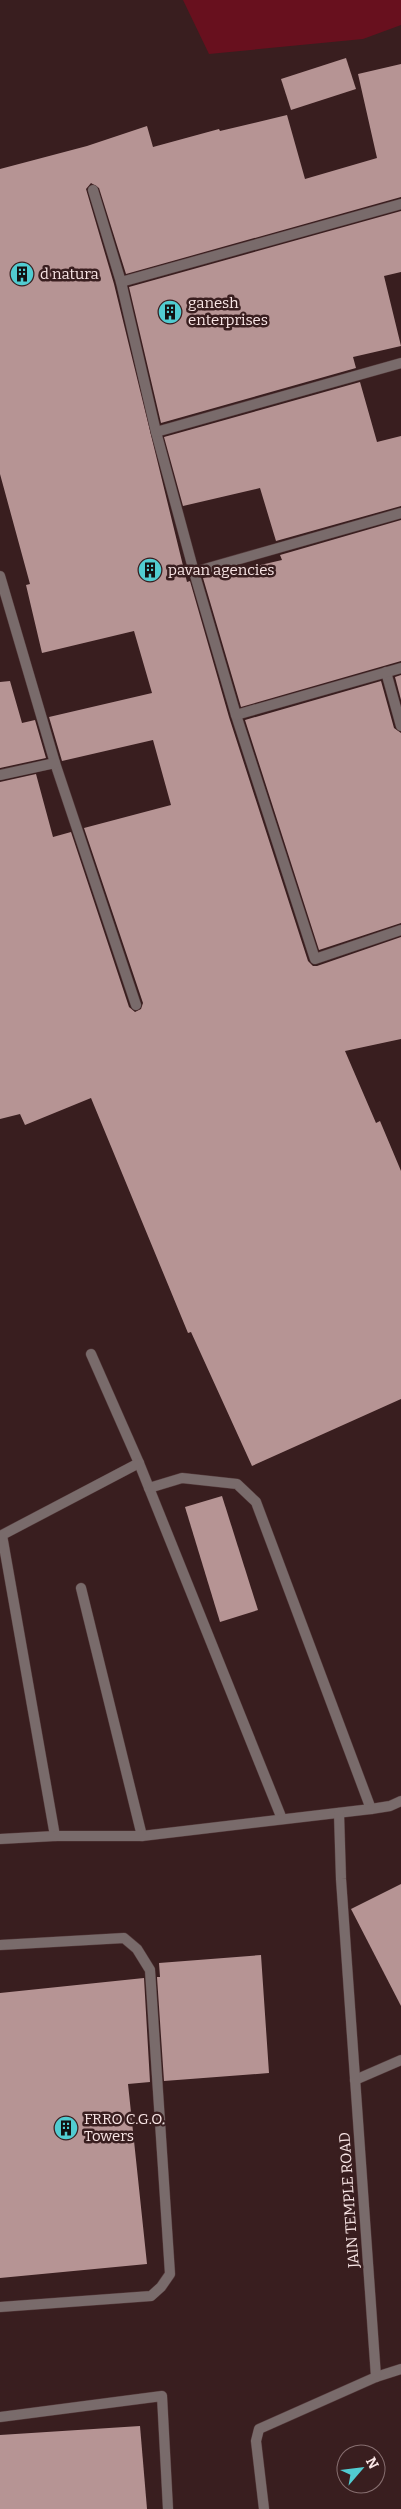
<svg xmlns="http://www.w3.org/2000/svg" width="401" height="2509" viewBox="0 0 401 2509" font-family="Bitter,serif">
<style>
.green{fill:#68101e}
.building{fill:#b69494}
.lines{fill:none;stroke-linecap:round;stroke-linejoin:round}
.lane-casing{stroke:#543a3b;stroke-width:11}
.street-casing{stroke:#543a3b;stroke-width:11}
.lane{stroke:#796b6b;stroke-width:10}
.street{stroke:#796b6b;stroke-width:10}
.labels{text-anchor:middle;stroke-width:5;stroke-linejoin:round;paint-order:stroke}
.poi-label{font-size:15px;fill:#f9e6e6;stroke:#391e1f;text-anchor:start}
.street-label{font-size:15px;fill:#f9e6e6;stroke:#391e1f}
</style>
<rect width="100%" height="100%" fill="#391e1f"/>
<path class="green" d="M183 0H401V25L363 39 209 54Z"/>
<g class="building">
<path d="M346 58 356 89 291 110 281 79Z"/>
<path d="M401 64V197L126 274 99 188 91 183 86 189 114 284 187 582 190 581 229 717 308 961 313 966H317L401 937V1039L345 1051 376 1123 380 1121 401 1171V1399L252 1466 191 1332 188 1333 91 1098 25 1125 20 1114 0 1119V782L36 774 53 837 71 832 129 1007 135 1012 141 1009 143 1003 84 828 171 805 153 740 62 761 49 717 152 693 134 631 42 653 26 585 30 584 0 474V169L87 146 147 126 153 147 219 129 220 131 287 115 305 179 377 158 358 74Z"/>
<path d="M401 211V272L384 276 401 346 353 357 356 368 161 423 129 287Z"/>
<path d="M360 382 377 442 401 436V506L276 541 260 488 183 506 164 437Z"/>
<path d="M401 520V661L241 707 203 578 282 560 280 555Z"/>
<path d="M401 675V700L395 677Z"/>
<path d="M10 681 22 723 35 720 46 758 0 768V682Z"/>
<path d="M381 681 394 728 401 733V923L319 950 245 720Z"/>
<path d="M222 1496 258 1610 220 1622 185 1507Z"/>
<path d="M401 1884V2006L351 1909Z"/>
<path d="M261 1955 269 2073 164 2081 157 1977H160L159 1963Z"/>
<path d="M144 1978 150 2082 128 2084 147 2264 0 2278V1993Z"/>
<path d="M140 2426 147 2509H0V2435Z"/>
</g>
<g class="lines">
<g class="lane-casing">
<g id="lane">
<path d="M0 1945 124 1938 137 1949 150 1970 170 2274 161 2287 151 2296 0 2307"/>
<path d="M0 2417 162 2396 168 2509"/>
</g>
</g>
<g class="street-casing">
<g id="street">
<path d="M93 190 121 282 156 432 194 572 236 715 315 959 401 930"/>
<path d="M121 282 401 204"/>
<path d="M156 432 401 363"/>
<path d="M194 572 401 513"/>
<path d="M0 576 55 763 136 1005"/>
<path d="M386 672 401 726"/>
<path d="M236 715 401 668"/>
<path d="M0 775 55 763"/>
<path d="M91 1354 139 1463 282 1819"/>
<path d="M149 1488 182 1478 237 1484 256 1502 371 1809"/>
<path d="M81 1588 142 1836"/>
<path d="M55 1836 2 1535 139 1463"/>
<path d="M0 1839 55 1836H142L371 1809 390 1806 401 1801"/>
<path d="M355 2080 401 2060"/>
<path d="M376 2377 401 2369"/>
<path d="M264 2509 256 2441 259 2429 376 2377 341 1879 339 1813"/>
</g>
</g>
<use href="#lane" class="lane"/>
<use href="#street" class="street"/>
</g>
<defs>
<g id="building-disc" transform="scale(1.25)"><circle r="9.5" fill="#51ccd1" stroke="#391e1f"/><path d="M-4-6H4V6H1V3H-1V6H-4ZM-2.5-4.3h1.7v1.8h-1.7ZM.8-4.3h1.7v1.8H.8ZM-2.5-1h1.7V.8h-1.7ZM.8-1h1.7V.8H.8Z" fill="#111"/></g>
</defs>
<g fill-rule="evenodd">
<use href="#building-disc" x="22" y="274"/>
<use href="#building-disc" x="170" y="312"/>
<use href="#building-disc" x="150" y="570"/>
<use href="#building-disc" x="66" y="2128"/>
</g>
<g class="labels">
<g class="poi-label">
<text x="40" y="279">d natura</text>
<text x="188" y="308">ganesh<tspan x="188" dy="17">enterprises</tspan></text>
<text x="168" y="575">pavan agencies</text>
<text x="84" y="2124">FRRO C.G.O.<tspan x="84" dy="17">Towers</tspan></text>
</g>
<g class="street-label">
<text transform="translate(349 2200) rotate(-94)" y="5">JAIN TEMPLE ROAD</text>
</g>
</g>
<g transform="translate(361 2469) rotate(62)"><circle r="24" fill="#391e1f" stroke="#866e6f"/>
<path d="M0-4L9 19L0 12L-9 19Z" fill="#51ccd1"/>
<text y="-8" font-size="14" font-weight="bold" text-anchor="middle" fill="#f9e6e6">N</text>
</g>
</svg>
